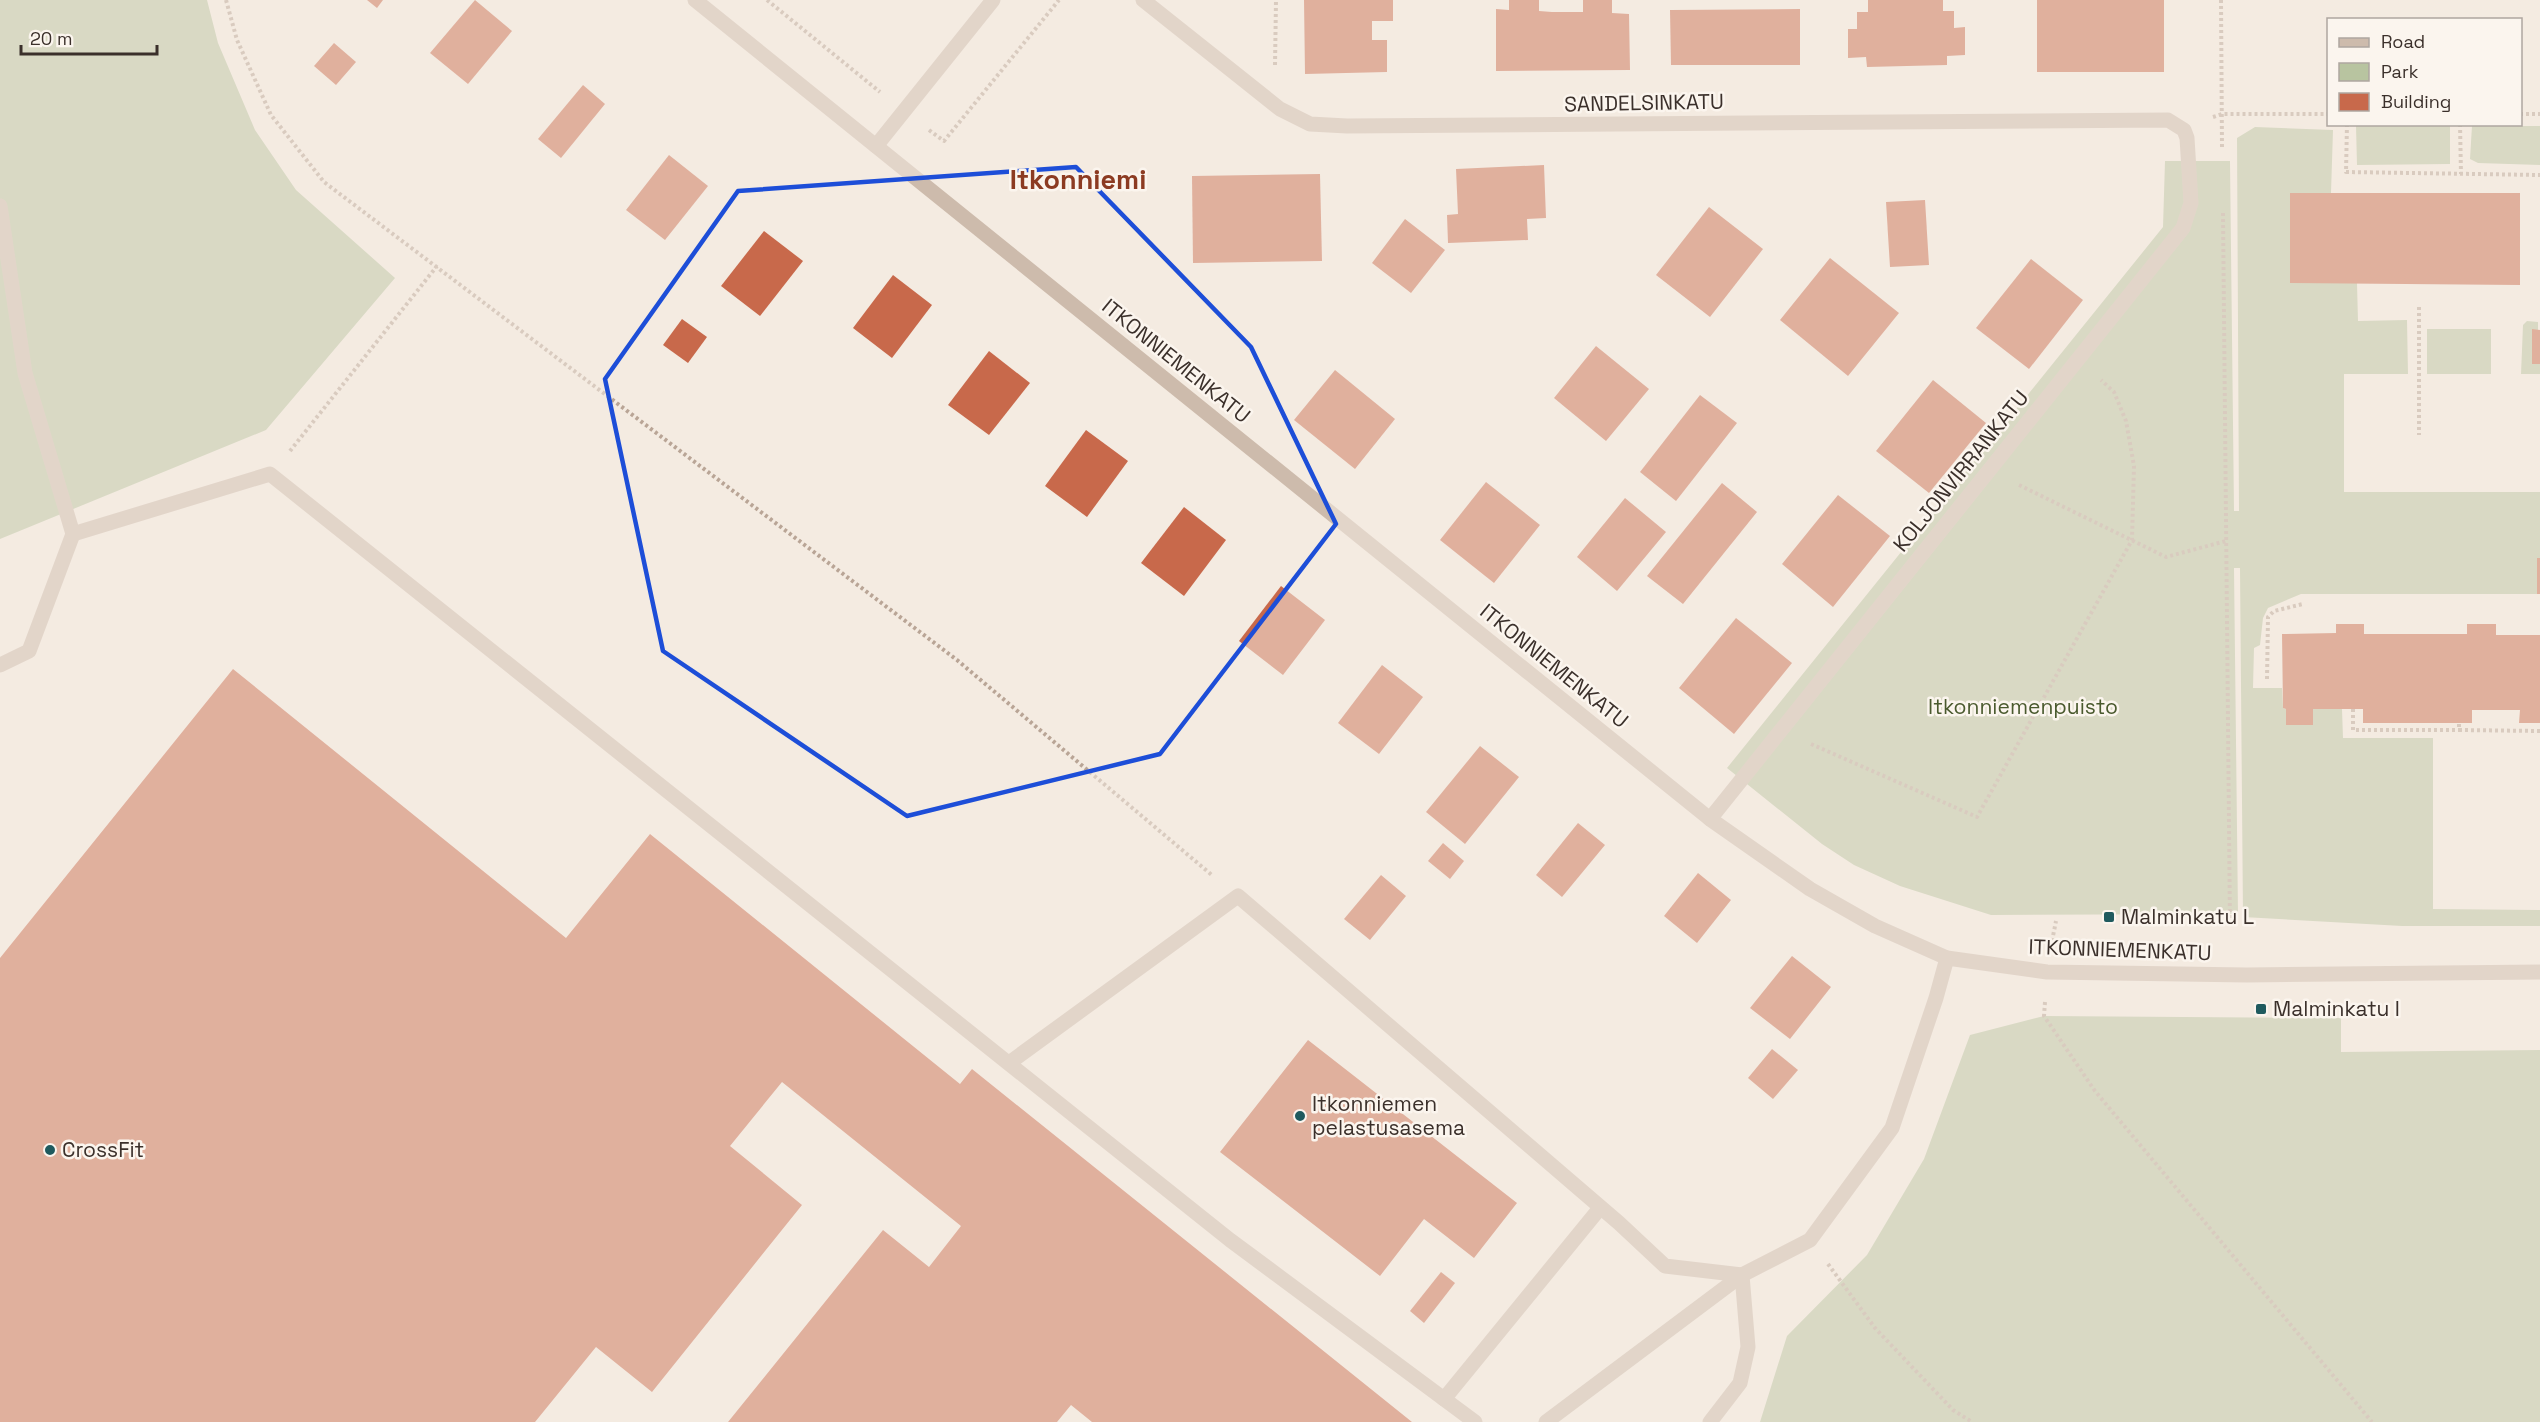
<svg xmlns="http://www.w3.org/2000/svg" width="2540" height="1422" viewBox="0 0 2540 1422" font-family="'Space Grotesk',sans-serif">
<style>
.green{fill:#b8c4a0}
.building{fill:#c8694b}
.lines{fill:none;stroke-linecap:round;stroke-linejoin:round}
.path{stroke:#b9a596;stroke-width:4;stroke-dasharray:3 3;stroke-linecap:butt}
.minor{stroke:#cdbbac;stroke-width:15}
.marked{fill:none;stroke:#1d4ed8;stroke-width:4.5;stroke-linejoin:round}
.poi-dot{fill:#1f5a5e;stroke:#fbf5ee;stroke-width:2}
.labels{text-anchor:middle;stroke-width:5;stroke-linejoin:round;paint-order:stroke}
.street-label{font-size:21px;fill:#3b302b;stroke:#fbf5ee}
.park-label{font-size:21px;fill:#4a5a2e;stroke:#fbf5ee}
.poi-label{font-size:21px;fill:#3b302b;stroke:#fbf5ee;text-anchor:start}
.district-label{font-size:27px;font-weight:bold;fill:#8c3b22;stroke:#fbf5ee}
</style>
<rect width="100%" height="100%" fill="#f4ebe1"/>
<g class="green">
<path d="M0 0H207L218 43 255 130 296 190 395 278 266 430 0 539Z"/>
<path d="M2450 125V164L2357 165 2356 126Z"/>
<path d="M2472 126H2540V165L2478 163 2470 159Z"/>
<path d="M2255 127 2333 130 2331 193H2290V283H2357L2358 321 2407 320 2408 374H2344V492H2540V566L2537 594H2301L2268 608 2263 618 2260 645 2254 648 2253 688H2282L2283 708 2286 709V725H2313V709H2342L2343 738H2433V909L2540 910V926H2402L2243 917 2240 568H2234L2238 914 1991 915 1900 886 1854 865 1822 844 1727 768 2163 227 2165 161H2230L2234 511H2239L2237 138Z"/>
<path d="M2527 321 2538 322V330H2532V364H2540V374H2521L2523 325Z"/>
<rect x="2427" y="329" width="64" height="45"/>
<path d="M2044 1016 2341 1018V1052L2540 1050V1422H1760L1787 1336 1867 1255 1924 1159 1970 1035Z"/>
</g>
<g class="building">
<path d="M367 0H383L377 8Z"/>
<path d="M475 0 512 31 468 84 430 53Z"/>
<path d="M1304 0H1393V21H1372V40H1387V72L1305 74Z"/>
<path d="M1509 0H1539V11L1552 12H1583V0H1612V13L1629 14 1630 70 1496 71V9L1509 10Z"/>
<path d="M1868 0H1943V11H1954V28L1965 27V55L1947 56V65L1867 67 1866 57 1848 58V29H1857V12H1868Z"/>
<rect x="2037" y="0" width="127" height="72"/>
<path d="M1800 9V65H1671L1670 10Z"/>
<path d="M334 43 356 62 336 85 314 66Z"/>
<path d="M583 85 605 104 561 158 538 139Z"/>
<path d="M669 155 708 186 665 240 626 210Z"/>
<path d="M1544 165 1546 218 1527 219 1528 240 1448 243 1447 215 1458 214 1456 169Z"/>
<path d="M1320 174 1322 261 1193 263 1192 176Z"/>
<path d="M2290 193H2520V285L2290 283Z"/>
<path d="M1925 200 1929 265 1890 267 1886 202Z"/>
<path d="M1709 207 1763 249 1710 317 1656 275Z"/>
<path d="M1405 219 1445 250 1411 293 1372 263Z"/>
<path d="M764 231 803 261 760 316 721 286Z"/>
<path d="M1830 258 1899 313 1848 376 1780 320Z"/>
<path d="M2031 259 2083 300 2029 369 1976 328Z"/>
<path d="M893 275 932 305 892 358 853 328Z"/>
<path d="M682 319 707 337 688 363 663 345Z"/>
<path d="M2532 329 2540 330V364H2532Z"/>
<path d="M1596 346 1649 389 1606 441 1554 398Z"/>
<path d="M989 351 1030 383 989 435 948 405Z"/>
<path d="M1335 370 1395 419 1355 469 1294 420Z"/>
<path d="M1933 380 1986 423 1929 493 1876 451Z"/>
<path d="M1700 395 1737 423 1676 501 1640 472Z"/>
<path d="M1086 430 1128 461 1087 517 1045 486Z"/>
<path d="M1486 482 1540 525 1494 583 1440 540Z"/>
<path d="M1722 483 1757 512 1683 604 1647 576Z"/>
<path d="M1838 495 1890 536 1833 607 1782 564Z"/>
<path d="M1625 498 1666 532 1617 591 1577 557Z"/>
<path d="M1184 507 1226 540 1184 596 1141 563Z"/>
<rect x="2537" y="558" width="3" height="36"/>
<path d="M1281 586 1325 620 1283 675 1239 641Z"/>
<path d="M1736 618 1792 663 1734 734 1679 688Z"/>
<path d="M2336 624H2364V634H2467V624H2496V635H2540V723H2519L2520 710H2472V723H2363V709H2313V725H2286V709L2283 708 2282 634 2336 633Z"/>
<path d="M1382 665 1423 697 1379 754 1338 723Z"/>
<path d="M233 669 566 938 650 834 960 1084 972 1069 1412 1422H1092L1071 1405 1057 1422H728L883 1230 929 1267 961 1226 782 1082 730 1146 802 1205 652 1392 596 1347 535 1422H0V958Z"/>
<path d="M1480 746 1519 777 1465 844 1426 812Z"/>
<path d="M1578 823 1605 845 1562 897 1536 875Z"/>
<path d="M1443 843 1464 861 1450 879 1428 861Z"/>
<path d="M1698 873 1731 900 1697 943 1664 916Z"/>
<path d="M1381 875 1406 896 1370 940 1344 919Z"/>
<path d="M1792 956 1831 987 1790 1039 1750 1008Z"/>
<path d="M1308 1040 1517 1203 1474 1258 1424 1219 1380 1276 1220 1152Z"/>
<path d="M1772 1049 1798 1070 1773 1099 1748 1078Z"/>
<path d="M1441 1272 1455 1283 1424 1323 1410 1311Z"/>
</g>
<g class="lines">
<g class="path">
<path d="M226 0 237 40 271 115 324 182 957 660 1213 876"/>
<path d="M767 0 880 92"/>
<path d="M2221 0 2222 148"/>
<path d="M1275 65 1276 0"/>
<path d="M2520 114H2540"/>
<path d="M2213 117 2222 114H2328"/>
<path d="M2347 124 2346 172 2540 175V179"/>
<path d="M2460 124 2461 174"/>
<path d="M929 130 944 141 1059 0"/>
<path d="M2223 213 2230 926"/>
<path d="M2419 307V435"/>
<path d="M290 451 437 266"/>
<path d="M2019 485 2166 557 2226 541"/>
<path d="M2267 679 2268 617 2274 611 2303 604"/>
<path d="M2353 709V730H2459"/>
<path d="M2459 724V730L2540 731"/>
<path d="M1811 744 1977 817 2132 540 2134 466 2126 421 2114 392 2101 380"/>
<path d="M2052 941 2056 921"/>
<path d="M2045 1002 2044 1016 2095 1091 2372 1422"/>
<path d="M1828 1264 1875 1328 1953 1410 1972 1422"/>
</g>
<g class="minor">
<path d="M695 0 1710 819 1810 889 1875 926 1947 958 2047 972 2247 975 2540 972"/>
<path d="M1143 0 1280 109 1310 124 1347 126 2168 120 2184 130 2187 138 2191 203 2183 228 1710 819"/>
<path d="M876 146 993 0"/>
<path d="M0 206 25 373 73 534 29 651 0 665"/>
<path d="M73 534 270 474 1230 1240 1475 1422"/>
<path d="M1009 1063 1238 896 1619 1223 1665 1266 1742 1275"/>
<path d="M1444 1399 1600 1208"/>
<path d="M1546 1422 1742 1275"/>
<path d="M1710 1422 1740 1383 1748 1347 1742 1275 1810 1240 1892 1128 1936 998 1947 958"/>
</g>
</g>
<path d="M0 0H2540V1422H0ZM1076 167 1251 347 1336 524 1160 754 907 816 663 651 605 379 738 191Z" fill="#f4ebe1" fill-opacity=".55" fill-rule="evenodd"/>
<path class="marked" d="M1076 167 1251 347 1336 524 1160 754 907 816 663 651 605 379 738 191Z"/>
<g class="poi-dot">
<rect x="2103" y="911" width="12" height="12" rx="3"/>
<rect x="2255" y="1003" width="12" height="12" rx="3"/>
<circle cx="1300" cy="1116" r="6"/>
<circle cx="50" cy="1150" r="6"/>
</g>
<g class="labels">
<g class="street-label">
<text transform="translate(1644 103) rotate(-1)" y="7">SANDELSINKATU</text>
<text transform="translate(1176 361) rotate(39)" y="7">ITKONNIEMENKATU</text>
<text transform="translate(1961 471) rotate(-51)" y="7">KOLJONVIRRANKATU</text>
<text transform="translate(1554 666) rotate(39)" y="7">ITKONNIEMENKATU</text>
<text transform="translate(2120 950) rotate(2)" y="7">ITKONNIEMENKATU</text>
</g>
<g class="park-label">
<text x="2023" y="714">Itkonniemenpuisto</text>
</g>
<g class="poi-label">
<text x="2121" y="924">Malminkatu L</text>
<text x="2273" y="1016">Malminkatu I</text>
<text x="1312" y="1111">Itkonniemen<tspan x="1312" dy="24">pelastusasema</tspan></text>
<text x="62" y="1157">CrossFit</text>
</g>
<g class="district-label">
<text x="1078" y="189">Itkonniemi</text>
</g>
</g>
<rect x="2327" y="18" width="195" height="108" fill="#fbf5ee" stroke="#aea6a0" stroke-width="1.5"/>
<rect x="2339" y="38" width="30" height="9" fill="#cdbbac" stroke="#aea6a0" stroke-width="1.5"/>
<text x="2381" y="48" font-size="18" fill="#3b302b">Road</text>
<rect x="2339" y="63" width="30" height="18" fill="#b8c4a0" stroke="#aea6a0" stroke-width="1.5"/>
<text x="2381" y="78" font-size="18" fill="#3b302b">Park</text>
<rect x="2339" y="93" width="30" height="18" fill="#c8694b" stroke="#aea6a0" stroke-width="1.5"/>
<text x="2381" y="108" font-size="18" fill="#3b302b">Building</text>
<path d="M21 45v9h136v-9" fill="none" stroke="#3b302b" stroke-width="3"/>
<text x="30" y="45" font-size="18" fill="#3b302b" stroke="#fbf5ee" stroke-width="4.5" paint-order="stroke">20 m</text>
</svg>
